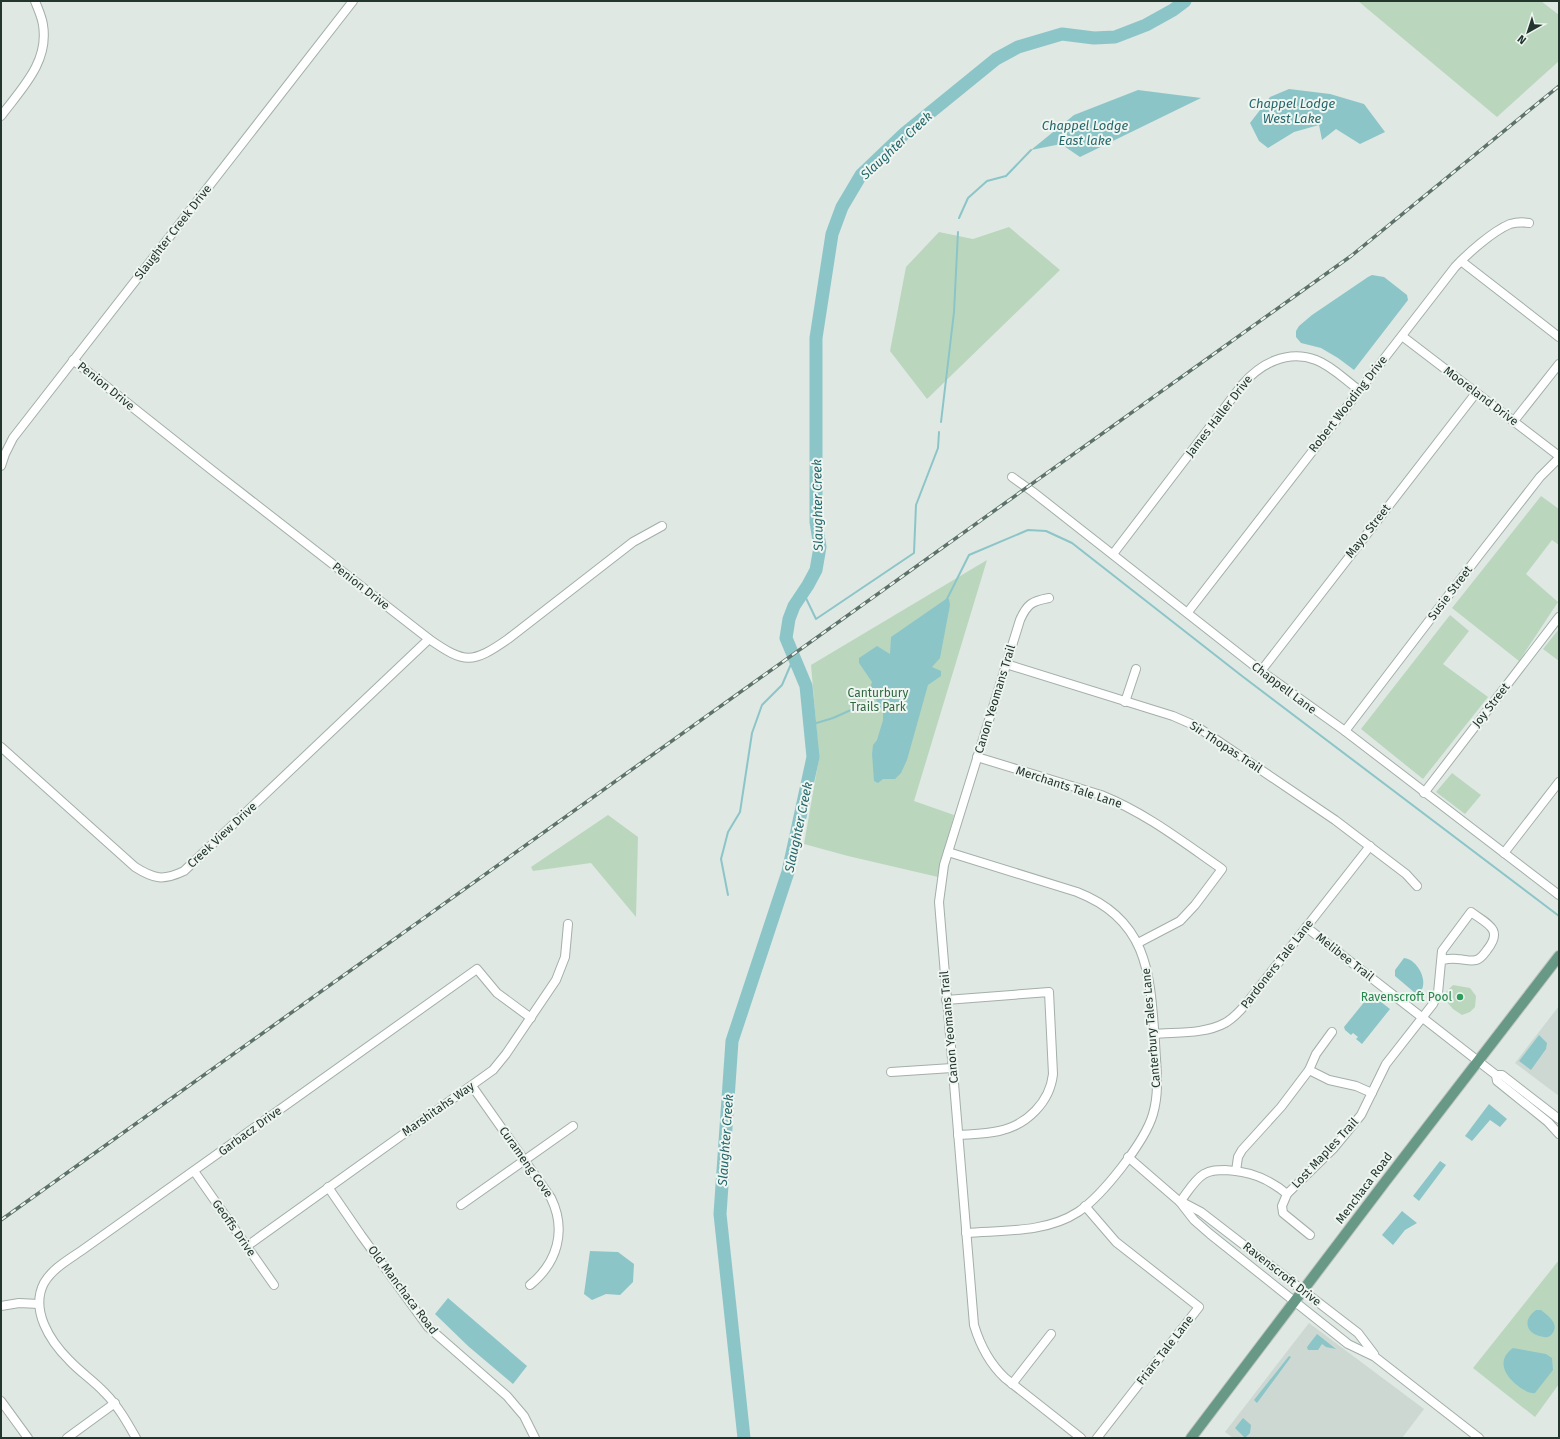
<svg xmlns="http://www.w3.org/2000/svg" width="1560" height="1439" viewBox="0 0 1560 1439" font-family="'Fira Sans',sans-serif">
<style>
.built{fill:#cdd8d2}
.green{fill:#bad7be}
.water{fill:#8cc5c8}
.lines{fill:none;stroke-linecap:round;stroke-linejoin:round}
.stream{stroke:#8cc5c8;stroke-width:2}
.river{stroke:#8cc5c8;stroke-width:13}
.minor-casing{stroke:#a3afa9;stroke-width:10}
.major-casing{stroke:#bdc3c0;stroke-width:12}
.minor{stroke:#fff;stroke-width:8}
.major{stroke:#689987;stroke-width:10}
.rail-casing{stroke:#5c726a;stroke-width:3.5}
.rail{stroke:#eff5f1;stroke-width:2;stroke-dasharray:6;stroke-linecap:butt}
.leisure-dot{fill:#2e9e5b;stroke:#eff5f1;stroke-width:1.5}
.labels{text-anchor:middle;stroke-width:4;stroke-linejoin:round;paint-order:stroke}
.street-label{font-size:12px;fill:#22362e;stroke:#eff5f1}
.park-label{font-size:12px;fill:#316840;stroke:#eff5f1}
.leisure-label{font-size:12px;fill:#27864d;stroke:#eff5f1;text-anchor:end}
.water-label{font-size:13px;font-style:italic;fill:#24676b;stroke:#eff5f1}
</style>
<rect width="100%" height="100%" fill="#dfe8e3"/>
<g class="built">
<path d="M1559 1006V1096L1515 1063Z"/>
<path d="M1309 1323 1424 1409 1402 1438H1233L1225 1432Z"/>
</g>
<g class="green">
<path d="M1358 1H1541L1559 15V61L1497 117Z"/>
<path d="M1009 227 1060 270 927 399 890 351 906 267 939 232 973 239Z"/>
<path d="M1541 496 1559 509V545L1552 540 1526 574 1558 602 1519 661 1452 608Z"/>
<path d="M987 560 914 801 954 815 938 877 848 856 804 844 819 758 811 665Z"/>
<path d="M1450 615 1469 631 1443 664 1488 697 1423 779 1361 729Z"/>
<path d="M1559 629V661L1543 649Z"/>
<path d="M1452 773 1481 795 1465 814 1436 792Z"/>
<path d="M608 815 638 837 636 917 591 863 533 871 531 867Z"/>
<path d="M1453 985 1470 988 1476 996 1475 1007 1470 1012 1462 1015 1453 1009 1447 1002 1446 992Z"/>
<path d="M1559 1260V1384L1535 1417 1473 1368Z"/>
</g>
<g class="water">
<path d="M1289 89 1330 94 1364 104 1385 132 1360 144 1336 129 1322 140 1319 125 1294 132 1268 148 1259 141 1250 123 1270 97Z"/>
<path d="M1138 90 1201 98 1080 157 1061 144 1031 150 1074 115Z"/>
<path d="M1372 275 1384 277 1407 295 1408 300 1354 370 1338 358 1321 348 1301 343 1296 337V331L1299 326 1312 315 1368 277Z"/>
<path d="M946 599H949L950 605 940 658 932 667 941 671V676L928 685 907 760 901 773 895 779H883L878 783 874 781 872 754 873 745 877 740 883 720V713L870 688 872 682 859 663V658L877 646 890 654 891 637Z"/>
<path d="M1404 958C1418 959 1430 984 1419 993H1415L1395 976V970Z"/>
<path d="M1370 995H1372L1390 1009 1362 1044 1356 1039 1358 1037 1353 1033 1351 1035 1345 1030 1344 1027Z"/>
<path d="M1539 1035 1547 1043 1546 1049 1531 1070 1519 1061Z"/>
<path d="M1489 1104 1507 1119 1500 1127 1490 1120 1472 1141 1465 1136Z"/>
<path d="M1440 1161 1446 1165 1419 1201 1413 1196Z"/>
<path d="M1402 1211 1417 1223 1405 1230 1393 1245 1382 1235Z"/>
<path d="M590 1251 618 1252 634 1264 633 1282 620 1295 606 1294 592 1300 584 1294Z"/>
<path d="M448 1298 527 1366 513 1384 468 1346 435 1314Z"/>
<path d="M1536 1310H1541C1548 1316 1560 1323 1552 1334 1550 1336 1548 1338 1544 1337 1527 1335 1521 1321 1536 1310Z"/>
<path d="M1317 1334 1336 1349 1326 1347 1322 1344 1318 1350H1308L1307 1347Z"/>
<path d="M1513 1348 1546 1354 1552 1358 1553 1370 1535 1393C1527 1396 1485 1368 1513 1348Z"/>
<path d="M1289 1356 1291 1357 1257 1403 1254 1400Z"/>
<path d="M1243 1418 1251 1425 1250 1433 1245 1438 1235 1428Z"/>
</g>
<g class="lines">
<g class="stream">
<path d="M959 218 968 198 987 181 1006 176 1031 150"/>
<path d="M941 422 954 312 958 232"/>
<path d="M803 592 816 619 914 553 916 505 938 448 939 432"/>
<path d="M946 601 969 555 1028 530 1046 531 1072 543 1242 676 1559 916"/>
<path d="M810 725 833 718 871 701"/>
<path d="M728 895 721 859 728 832 740 812 752 733 762 705 782 685 794 657"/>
</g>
<path class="river" d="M744 1438 720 1214 732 1041 788 872 813 757 806 686 786 638 789 619 794 606 808 585 816 570 820 547 816 522V338L832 234 842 207 861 175 905 133 996 59 1018 47 1062 34 1094 38 1115 37 1146 25 1173 10 1185 1"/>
<g class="minor-casing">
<g id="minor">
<path d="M1 116C22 88 49 62 43 25 42 17 38 9 35 1"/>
<path d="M1461 261 1559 337"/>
<path d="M1402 336 1559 456"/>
<path d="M73 360 213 471 429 639C465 664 472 664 508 639L633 542 662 526"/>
<path d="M1514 421 1559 364"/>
<path d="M1 466 5 454 13 438 353 1"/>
<path d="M1012 477 1033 492 1261 671 1345 731 1559 895"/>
<path d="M1113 554 1242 385C1260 364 1287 349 1316 360 1332 366 1345 380 1359 390"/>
<path d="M1049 598C1032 601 1027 604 1020 620L944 865 939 902 974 1325C980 1345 989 1363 1005 1378L1081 1438"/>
<path d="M1188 612 1455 267C1468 253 1493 231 1510 224 1517 222 1523 222 1529 223"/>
<path d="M1006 664 1173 716 1196 726 1335 820 1406 874 1417 886"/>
<path d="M1261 671 1476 393"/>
<path d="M1125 702 1136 669"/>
<path d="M1345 731 1480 554 1540 477 1559 458"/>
<path d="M1 747 135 867C154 879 163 881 184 871L429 639"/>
<path d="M977 757 1101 795C1146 813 1183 842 1222 869L1195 905 1180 921 1138 943"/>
<path d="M1424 793 1559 617"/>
<path d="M948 852 1077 892C1149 920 1150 975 1155 1042 1156 1066 1160 1090 1153 1114 1145 1142 1102 1196 1078 1212 1046 1233 1003 1230 966 1233"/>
<path d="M1504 853 1559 782"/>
<path d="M1306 927 1496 1075H1502L1559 1119"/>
<path d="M946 1000 1049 992 1053 1074C1050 1102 1027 1125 999 1131 986 1134 972 1134 958 1135"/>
<path d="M1154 1034C1177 1032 1205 1034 1225 1023 1234 1018 1240 1011 1246 1004L1370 846"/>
<path d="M1309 1070 1329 1080 1356 1086 1372 1093"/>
<path d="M891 1072 952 1068"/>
<path d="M1496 1075 1497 1081 1548 1122 1559 1134"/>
<path d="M472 1086 551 1198C567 1231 557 1263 530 1285"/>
<path d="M1128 1157 1180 1202 1194 1220 1210 1234 1348 1344 1375 1357 1479 1438"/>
<path d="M194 1171 274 1285"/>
<path d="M1236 1171 1238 1157 1242 1150 1281 1107 1309 1070 1316 1054 1332 1032"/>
<path d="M328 1187 361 1235 428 1327 507 1396 524 1416 535 1438"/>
<path d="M1180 1202C1187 1193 1194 1180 1204 1174 1211 1170 1218 1170 1225 1170 1249 1171 1268 1178 1287 1194"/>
<path d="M1182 1202 1201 1212 1358 1333 1374 1354"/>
<path d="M461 1205 573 1126"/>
<path d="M1085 1206 1116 1242 1199 1307 1097 1438"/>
<path d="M1310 1235 1283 1213 1282 1206 1287 1194 1333 1149 1361 1115 1386 1064 1433 1004 1438 993 1442 951 1471 912C1487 924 1504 929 1487 950 1484 954 1481 959 1476 960 1470 962 1464 959 1457 959 1452 958 1447 959 1442 960"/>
<path d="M247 1246 493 1070 506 1054 556 980 565 957 568 924"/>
<path d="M1 1306 19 1303 39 1304"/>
<path d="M1012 1384 1051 1334"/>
<path d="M1 1401 28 1438"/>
<path d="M67 1438 115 1403"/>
<path d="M136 1438C127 1422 118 1406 105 1393 94 1381 80 1372 69 1360 50 1341 30 1310 44 1283 52 1269 68 1260 81 1251L477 969 497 993 531 1018"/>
</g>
</g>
<g class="major-casing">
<path id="major" d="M1191 1438 1385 1182 1559 956"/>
</g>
<use href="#minor" class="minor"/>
<use href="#major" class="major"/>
<g class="rail-casing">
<path id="rail" d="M1 1220 1351 256 1559 86"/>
</g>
<use href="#rail" class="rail"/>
</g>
<circle class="leisure-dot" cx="1460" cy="997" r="4"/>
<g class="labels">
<g class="street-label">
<text transform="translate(173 232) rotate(-52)" y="4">Slaughter Creek Drive</text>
<text transform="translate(106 386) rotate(39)" y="4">Penion Drive</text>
<text transform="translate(1481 396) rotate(37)" y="4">Mooreland Drive</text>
<text transform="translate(1348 404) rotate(-52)" y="4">Robert Wooding Drive</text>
<text transform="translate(1219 416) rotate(-52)" y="4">James Haller Drive</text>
<text transform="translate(1368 531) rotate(-52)" y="4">Mayo Street</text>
<text transform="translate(361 586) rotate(38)" y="4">Penion Drive</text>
<text transform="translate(1450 593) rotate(-53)" y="4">Susie Street</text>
<text transform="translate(1284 688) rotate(37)" y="4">Chappell Lane</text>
<text transform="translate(995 699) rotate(-73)" y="4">Canon Yeomans Trail</text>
<text transform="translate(1491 705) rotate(-52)" y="4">Joy Street</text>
<text transform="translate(1226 747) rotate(33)" y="4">Sir Thopas Trail</text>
<text transform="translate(1069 787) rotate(18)" y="4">Merchants Tale Lane</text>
<text transform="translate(222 835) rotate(-43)" y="4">Creek View Drive</text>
<text transform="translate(1345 957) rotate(38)" y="4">Melibee Trail</text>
<text transform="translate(1277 964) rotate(-52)" y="4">Pardoners Tale Lane</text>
<text transform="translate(949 1027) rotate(-95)" y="4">Canon Yeomans Trail</text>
<text transform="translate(1151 1028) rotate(-95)" y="4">Canterbury Tales Lane</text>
<text transform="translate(438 1109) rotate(-35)" y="4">Marshitahs Way</text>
<text transform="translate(250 1131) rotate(-36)" y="4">Garbacz Drive</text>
<text transform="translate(1325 1153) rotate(-47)" y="4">Lost Maples Trail</text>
<text transform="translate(526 1162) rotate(55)" y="4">Curameng Cove</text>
<text transform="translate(1364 1188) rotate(-53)" y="4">Menchaca Road</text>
<text transform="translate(234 1228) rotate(55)" y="4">Geoffs Drive</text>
<text transform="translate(1282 1274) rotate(38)" y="4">Ravenscroft Drive</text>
<text transform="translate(403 1290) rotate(53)" y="4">Old Manchaca Road</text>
<text transform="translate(1165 1350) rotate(-52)" y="4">Friars Tale Lane</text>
</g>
<g class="park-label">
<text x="878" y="697">Canturbury<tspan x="878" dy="14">Trails Park</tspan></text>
</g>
<g class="leisure-label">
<text x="1452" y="1001">Ravenscroft Pool</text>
</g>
<g class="water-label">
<text x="1292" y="108">Chappel Lodge<tspan x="1292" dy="15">West Lake</tspan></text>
<text x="1085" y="130">Chappel Lodge<tspan x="1085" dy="15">East lake</tspan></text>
<text transform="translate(896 145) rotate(-43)" y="5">Slaughter Creek</text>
<text transform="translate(817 505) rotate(-91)" y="5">Slaughter Creek</text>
<text transform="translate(798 827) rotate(-78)" y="5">Slaughter Creek</text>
<text transform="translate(725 1140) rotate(-86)" y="5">Slaughter Creek</text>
</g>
</g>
<rect width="1560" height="1439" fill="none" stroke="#22362e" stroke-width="4"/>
<g transform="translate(1528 32) rotate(219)" stroke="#eff5f1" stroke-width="3" paint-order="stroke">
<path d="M0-3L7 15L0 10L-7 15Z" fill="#22362e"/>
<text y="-6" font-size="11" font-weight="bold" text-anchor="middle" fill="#22362e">N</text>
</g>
</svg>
